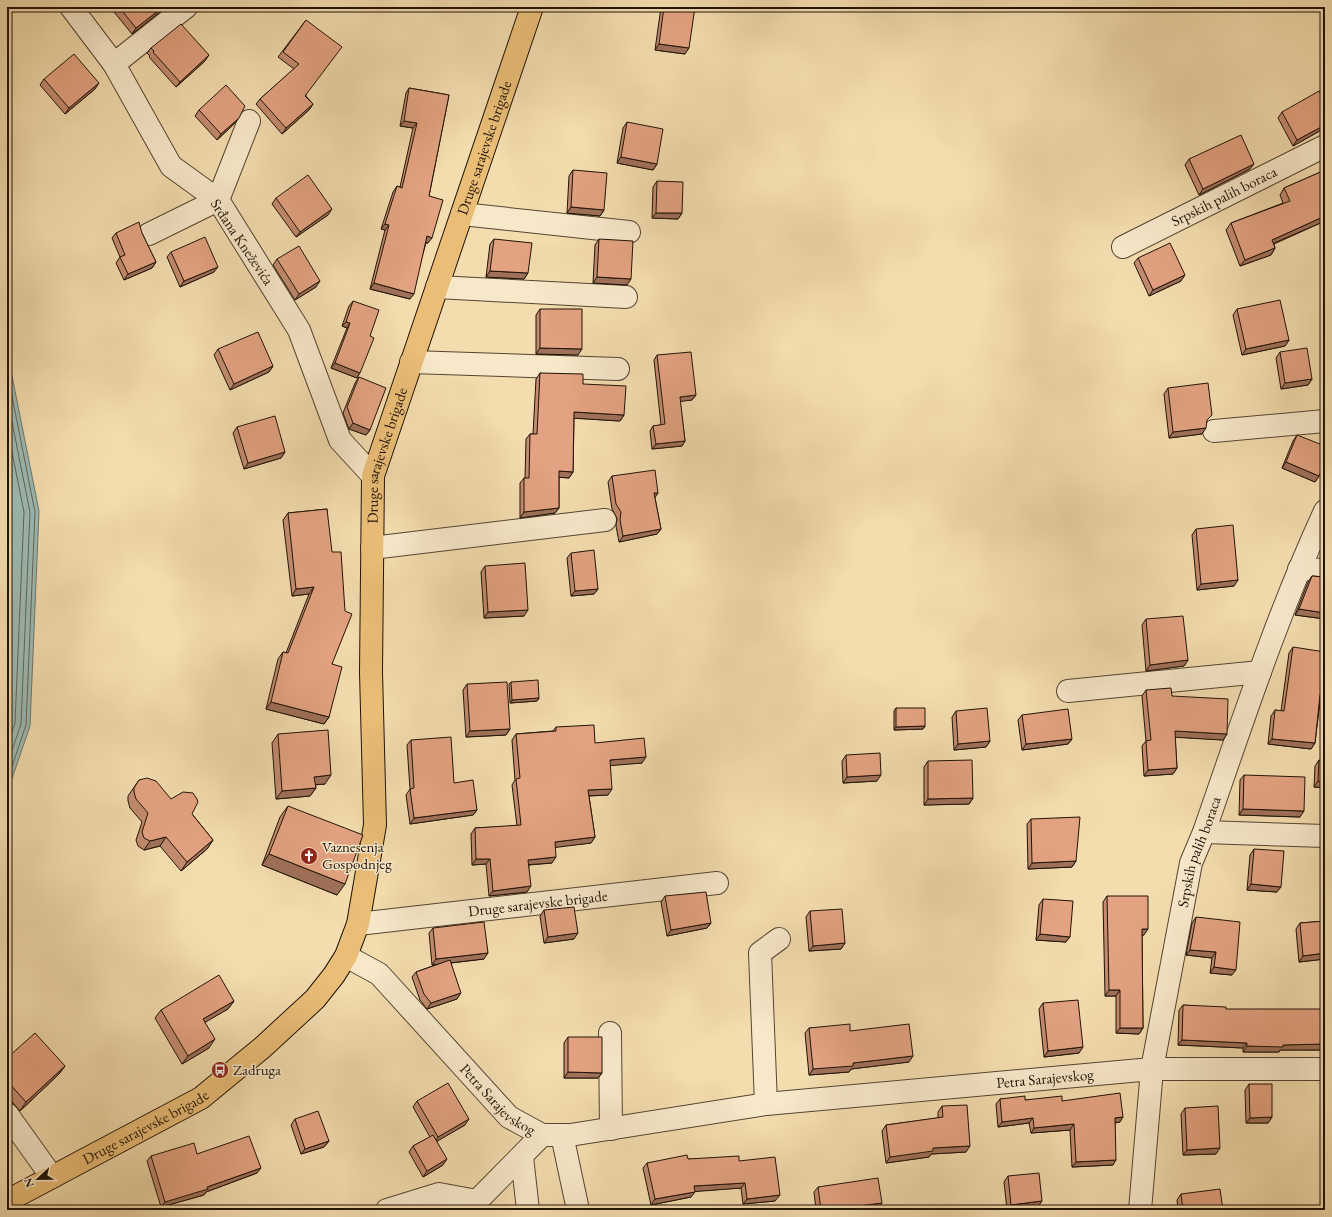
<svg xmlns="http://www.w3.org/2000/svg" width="1332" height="1217" viewBox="0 0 1332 1217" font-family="'EB Garamond',serif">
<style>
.water{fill:#9dbab2;stroke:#6b776e}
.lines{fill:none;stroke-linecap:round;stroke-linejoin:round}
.shore{stroke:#5e665c;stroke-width:1}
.minor-casing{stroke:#554531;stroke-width:24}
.major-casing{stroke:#201307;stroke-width:24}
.minor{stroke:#f7e8ca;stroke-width:22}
.major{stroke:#eabe77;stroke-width:22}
.wall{fill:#c38b6f;stroke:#201307}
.shaded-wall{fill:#9f715a;stroke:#201307}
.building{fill:#e3a281;stroke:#201307}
.labels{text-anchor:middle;stroke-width:3;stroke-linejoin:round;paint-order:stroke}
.street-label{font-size:15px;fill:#201307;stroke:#f7e8ca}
.poi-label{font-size:15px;fill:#201307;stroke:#f7e8ca;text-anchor:start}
</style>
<rect width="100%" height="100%" fill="#f3dcae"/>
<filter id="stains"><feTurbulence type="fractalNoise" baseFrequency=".005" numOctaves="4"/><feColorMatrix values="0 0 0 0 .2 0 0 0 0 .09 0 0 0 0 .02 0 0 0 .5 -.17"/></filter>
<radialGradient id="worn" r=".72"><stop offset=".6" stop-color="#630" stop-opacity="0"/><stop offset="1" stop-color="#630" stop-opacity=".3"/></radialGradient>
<path class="water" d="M7 351 39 511 30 726 7 793Z"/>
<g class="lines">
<g class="shore">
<path d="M7 371 35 512 26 725 7 781"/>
<path d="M7 397 30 512 21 724 7 765"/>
<path d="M7 427 24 512 15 723 7 746"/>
</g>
<g class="minor-casing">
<g id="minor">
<path d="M71 7 114 64 171 166 218 200 299 330 340 440 373 476"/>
<path d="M114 64 186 7"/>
<path d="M462 214 629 232"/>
<path d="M149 234 218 200 249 121"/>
<path id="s1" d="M1123 247 1325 146"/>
<path d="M437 287 626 297"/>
<path d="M411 362 618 369"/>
<path d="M1214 431 1325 421"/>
<path d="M372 548 605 520"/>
<path d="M1299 569 1325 570"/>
<path d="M1068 691 1260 672"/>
<path d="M1204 832 1325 836"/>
<path id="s2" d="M358 924 717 883"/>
<path id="s3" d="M346 956 379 974 509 1117 542 1135H570L766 1104 1152 1069H1325"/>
<path d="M610 1033 611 1129"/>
<path d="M766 1104 760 953 779 939"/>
<path d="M7 1114 52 1177"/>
<path d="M562 1135 578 1210"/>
<path d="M522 1157 528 1210"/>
<path d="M387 1210 439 1194 477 1201"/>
<path d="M474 1210 477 1201 542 1135"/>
<path id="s4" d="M1140 1210 1152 1069 1191 863 1204 832C1242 723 1277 615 1325 511"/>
</g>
</g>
<g class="major-casing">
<g id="major">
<path id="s5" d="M7 1201 201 1098 263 1047 315 999 334 975 346 956 358 924 375 825 371 672 373 476 532 7"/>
</g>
</g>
<use href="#minor" class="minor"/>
<use href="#major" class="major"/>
</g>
<g class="wall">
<path d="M110 7H163L160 12 132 34Z"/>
<path d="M661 7H695L685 54 655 50Z"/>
<path d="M306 20V96L313 104 309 110 282 134 256 104 260 99 294 69 278 57Z"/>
<path d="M151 48 205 61 176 87 149 57 150 56 147 53Z"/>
<path d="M44 79 95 89 65 114 40 85Z"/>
<path d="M409 88 449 95 429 196 428 243H426L410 299 370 289 385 230 381 229 393 192 397 186 400 187 413 128 400 126 406 93Z"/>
<path d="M1325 102V128L1293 146 1278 118 1282 112Z"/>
<path d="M199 110 234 124 217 140 195 116Z"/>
<path d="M627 122 657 164 653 170 617 163 623 128Z"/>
<path d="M1189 159 1250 169 1199 195 1185 165Z"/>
<path d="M573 170 604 210 600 216 567 213 569 176Z"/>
<path d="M1325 170V221L1274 244 1275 248 1271 255 1240 266 1226 230 1231 223 1283 203 1280 195 1284 188Z"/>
<path d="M657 181 682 213 678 219 652 218 653 187Z"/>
<path d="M276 198 328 215 296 237 272 204Z"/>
<path d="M116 233H142L156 262 152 268 124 280 116 263 120 257 112 238Z"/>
<path d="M494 239 528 273 524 279 486 277 490 244Z"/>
<path d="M599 239 627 285 593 283 595 245Z"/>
<path d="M171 252 214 272 180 287 167 257Z"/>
<path d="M1138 258 1181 281 1149 296 1134 263Z"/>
<path d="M277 259 316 287 295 300 273 265Z"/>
<path d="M353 301 357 378 331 368 347 328 342 326 349 306Z"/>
<path d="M540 309 578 355 536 354V315Z"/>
<path d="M1237 309 1289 340 1285 346 1242 355 1233 315Z"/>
<path d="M218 349 273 366 269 372 230 390 214 355Z"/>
<path d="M1280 352 1312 379 1308 385 1281 389 1276 358Z"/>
<path d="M657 355 696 395 692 400 680 401 685 441 682 446 652 449 650 431 653 426 661 425 654 360Z"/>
<path d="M540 373 583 384 624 415 620 421 574 418 573 472 569 478 559 477V508L555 513 520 518V483L524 478H525L526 439 530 434H533L536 379Z"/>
<path d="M359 377 370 430 366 435 349 429 343 413 355 383Z"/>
<path d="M1168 388 1207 422 1202 434 1169 438 1164 394Z"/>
<path d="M237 427 285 452 281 458 244 469 233 433Z"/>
<path d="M1297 435 1319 476 1315 482 1282 468 1293 441Z"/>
<path d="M612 476 655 498 661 529 657 534 619 542 616 526 617 518 612 509 608 482Z"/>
<path d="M327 509 332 664 329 717 324 724 266 709 278 659 283 652 286 653 309 594 292 596 283 520 288 513Z"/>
<path d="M1196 529 1234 586 1197 590 1192 535Z"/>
<path d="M571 553 598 589 594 594 571 596 567 558Z"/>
<path d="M485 566 524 616 484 618 481 572Z"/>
<path d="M1312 576 1325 577V619L1295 615 1308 582Z"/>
<path d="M1146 619 1188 660 1184 666 1146 671 1142 625Z"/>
<path d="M1293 647 1320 702 1315 743 1311 749 1268 744 1271 716 1275 710 1281 711 1289 653Z"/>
<path d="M511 682 539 698 537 701 510 703 509 684Z"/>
<path d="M467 684 510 729 506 735 466 737 463 690Z"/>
<path d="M1146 690 1172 696 1227 734 1223 740 1175 737 1177 768 1173 774 1144 776 1142 746 1146 741 1142 696Z"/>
<path d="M896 708 925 726 923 729 894 730V711Z"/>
<path d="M956 711 990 741 986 747 954 750 952 717Z"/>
<path d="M1022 715 1072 739 1068 744 1022 750 1018 720Z"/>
<path d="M556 727 595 743 642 763 610 765 608 795 589 796 595 837 591 843 555 847 552 863 529 865 527 892 489 896 486 864 472 865 471 834 475 828 517 826 512 785 515 780 512 740 516 734 553 731Z"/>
<path d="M278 734 325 784 315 785 316 788 310 796 276 799 272 743Z"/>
<path d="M411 740 454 783 477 810 473 815 410 824 406 795 410 789 407 745Z"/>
<path d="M846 755 877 781 843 783 842 761Z"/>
<path d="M1319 760 1325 788 1314 787 1315 766Z"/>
<path d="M928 761 973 798 969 804 924 805V767Z"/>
<path d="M1244 775 1300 817 1239 815 1240 780Z"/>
<path d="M139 780 171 799 192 814 213 840 207 849 181 871 160 846 144 850 138 846 136 840 142 822 130 808 128 801V796Z"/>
<path d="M288 806 337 895 262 865 280 817Z"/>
<path d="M1031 819 1076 861 1072 867 1028 869 1027 824Z"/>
<path d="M1254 849 1277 892 1247 890 1250 855Z"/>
<path d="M665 896 711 923 707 928 667 936 661 902Z"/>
<path d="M1107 896 1144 935H1142L1143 1028 1139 1034 1116 1033V996H1105L1103 902Z"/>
<path d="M1043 899 1066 942 1036 940 1039 905Z"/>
<path d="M544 910 574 939 544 943 540 916Z"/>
<path d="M810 911 845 943 841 949 809 951 806 917Z"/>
<path d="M1196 917 1232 975 1210 973 1212 958 1186 955 1192 923Z"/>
<path d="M1325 921V959L1299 962 1296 929 1300 923Z"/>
<path d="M433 928 484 959 451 963 457 999 427 1009 420 1000 412 977 416 972 438 964 432 965 429 933Z"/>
<path d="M234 1001 228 1009 205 1022 209 1048 182 1064 155 1018 161 1010Z"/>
<path d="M1043 1003 1079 1053 1044 1057 1039 1009Z"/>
<path d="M1183 1005 1226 1009 1324 1042 1320 1050H1280L1279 1052H1243V1048L1178 1045 1179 1010Z"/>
<path d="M809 1028 850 1031 909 1062 851 1069 849 1072 809 1075 805 1033Z"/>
<path d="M568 1037 602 1073 598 1078H564V1043Z"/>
<path d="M7 1058 65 1066 59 1074 20 1111 7 1096Z"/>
<path d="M1249 1084 1272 1117 1268 1123H1246L1245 1090Z"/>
<path d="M1000 1099 1025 1100 1062 1101 1120 1122 1115 1123 1113 1165 1072 1167 1070 1130 1031 1133 1029 1123 998 1127 996 1104Z"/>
<path d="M417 1101 465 1125 437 1141 443 1165 423 1177 409 1152 413 1146 430 1137 413 1107Z"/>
<path d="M942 1106 966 1152 931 1154 929 1157 886 1163 882 1131 886 1125 938 1118V1112Z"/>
<path d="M1185 1108 1216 1154 1183 1155 1181 1114Z"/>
<path d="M295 1119 329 1141 324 1147 301 1154 291 1125Z"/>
<path d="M197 1154 257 1173 206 1192 204 1195 161 1207 147 1161 151 1156Z"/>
<path d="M688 1159 739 1161 775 1201 743 1204 741 1188 695 1191 691 1197 651 1205 643 1168 647 1163Z"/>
<path d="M1008 1176 1038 1207 1007 1210 1004 1182Z"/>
<path d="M818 1187 878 1209 869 1210H816L814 1192Z"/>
<path d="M1181 1194 1223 1210H1178L1177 1200Z"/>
</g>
<g class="shaded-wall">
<path d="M163 7 160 12 132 34 136 28Z"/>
<path d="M659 44 689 48 685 54 655 50Z"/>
<path d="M209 55 205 61 176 87 180 82Z"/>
<path d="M99 83 95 89 65 114 69 108Z"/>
<path d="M313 104 309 110 282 134 286 128Z"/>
<path d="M239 118 234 124 217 140 221 134Z"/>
<path d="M404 121 417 123 413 128 400 126Z"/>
<path d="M1325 125V128L1293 146 1297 140Z"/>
<path d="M621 157 657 164 653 170 617 163Z"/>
<path d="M1254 164 1250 169 1199 195 1203 189Z"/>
<path d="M571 207 604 210 600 216 567 213Z"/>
<path d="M332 209 328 215 296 237 300 232Z"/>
<path d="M656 213H682L678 219 652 218Z"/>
<path d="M1325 216V221L1267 246 1272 240Z"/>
<path d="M385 224 389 225 385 230 381 229Z"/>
<path d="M427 236 432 238 428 243 424 242Z"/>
<path d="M1275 248 1271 255 1240 266 1245 260Z"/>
<path d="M156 262 152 268 124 280 128 274Z"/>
<path d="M218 267 214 272 180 287 184 281Z"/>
<path d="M490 271 528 273 524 279 486 277Z"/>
<path d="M1185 275 1181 281 1149 296 1153 290Z"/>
<path d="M597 277 631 279 627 285 593 283Z"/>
<path d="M320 281 316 287 295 300 299 294Z"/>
<path d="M374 283 414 294 410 299 370 289Z"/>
<path d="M346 322 350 323 347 328 342 326Z"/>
<path d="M1289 340 1285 346 1242 355 1246 349Z"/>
<path d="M540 348 582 349 578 355 536 354Z"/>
<path d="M335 363 360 373 357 378 331 368Z"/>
<path d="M273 366 269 372 230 390 234 384Z"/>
<path d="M1312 379 1308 385 1281 389 1285 383Z"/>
<path d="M696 395 692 400 676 402 680 397Z"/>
<path d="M574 412 624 415 620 421 570 418Z"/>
<path d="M353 423 370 430 366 435 349 429Z"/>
<path d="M1206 428 1202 434 1169 438 1173 432Z"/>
<path d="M685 441 682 446 652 449 656 444Z"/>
<path d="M285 452 281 458 244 469 248 463Z"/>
<path d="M1286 462 1319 476 1315 482 1282 468Z"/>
<path d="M559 471 573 472 569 478 555 477Z"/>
<path d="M654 493H658L654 499Z"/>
<path d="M559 508 555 513 520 518 524 512Z"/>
<path d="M661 529 657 534 619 542 623 536Z"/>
<path d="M1238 580 1234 586 1197 590 1201 584Z"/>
<path d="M314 587 309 594 292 596 296 589Z"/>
<path d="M598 589 594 594 571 596 575 591Z"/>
<path d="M1299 609 1325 613V619L1295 615Z"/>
<path d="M528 610 524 616 484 618 488 612Z"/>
<path d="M1188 660 1184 666 1146 671 1150 665Z"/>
<path d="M1320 695 1324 696 1320 702 1316 701Z"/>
<path d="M539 698 537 701 510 703 512 700Z"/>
<path d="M271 702 329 717 324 724 266 709Z"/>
<path d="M925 726 923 729 894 730 896 727Z"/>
<path d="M510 729 506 735 466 737 470 731Z"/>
<path d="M1175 731 1227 734 1223 740 1171 737Z"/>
<path d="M1072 739 1068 744 1022 750 1026 744Z"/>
<path d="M1272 739 1315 743 1311 749 1268 744Z"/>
<path d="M990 741 986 747 954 750 958 744Z"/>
<path d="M646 757 642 763 606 766 610 760Z"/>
<path d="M1177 768 1173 774 1144 776 1148 770Z"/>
<path d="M331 775 325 784 308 785 314 777Z"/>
<path d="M881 775 877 781 843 783 847 777Z"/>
<path d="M1318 781 1325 782V788L1314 787Z"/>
<path d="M316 788 310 796 276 799 282 791Z"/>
<path d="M612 789 608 795 584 796 588 790Z"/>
<path d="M973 798 969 804 924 805 928 799Z"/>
<path d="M1243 809 1304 811 1300 817 1239 815Z"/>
<path d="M477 810 473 815 410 824 414 818Z"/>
<path d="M166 837 160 846 144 850 150 841Z"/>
<path d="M595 837 591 843 551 848 555 842Z"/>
<path d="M213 840 207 849 181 871 187 862Z"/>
<path d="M269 854 345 884 337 895 262 865Z"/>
<path d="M556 857 552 863 524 865 528 860Z"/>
<path d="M476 859H490L486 864 472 865Z"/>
<path d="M1076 861 1072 867 1028 869 1032 863Z"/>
<path d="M1251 884 1281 887 1277 892 1247 890Z"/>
<path d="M531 886 527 892 489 896 493 891Z"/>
<path d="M711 923 707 928 667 936 671 930Z"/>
<path d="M1142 929H1148L1144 935H1138Z"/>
<path d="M578 933 574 939 544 943 548 937Z"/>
<path d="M1040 934 1070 937 1066 942 1036 940Z"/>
<path d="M845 943 841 949 809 951 813 946Z"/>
<path d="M1190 950 1216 952 1212 958 1186 955Z"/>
<path d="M488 953 484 959 432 965 436 959Z"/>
<path d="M1325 953V959L1299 962 1303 956Z"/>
<path d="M1214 967 1236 970 1232 975 1210 973Z"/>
<path d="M1109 990H1120L1116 996H1105Z"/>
<path d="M461 993 457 999 427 1009 431 1003Z"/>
<path d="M234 1001 228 1009 197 1027 203 1019Z"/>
<path d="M1120 1028H1143L1139 1034 1116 1033Z"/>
<path d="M215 1039 209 1048 182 1064 188 1056Z"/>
<path d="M1182 1040 1247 1043 1243 1048 1178 1045Z"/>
<path d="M1324 1044 1320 1050H1280L1279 1052H1243L1247 1046 1283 1045Z"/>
<path d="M1083 1047 1079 1053 1044 1057 1048 1051Z"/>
<path d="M913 1056 909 1062 851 1069 849 1072 809 1075 813 1069 853 1063Z"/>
<path d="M65 1066 59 1074 20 1111 26 1102Z"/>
<path d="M568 1072 602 1073 598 1078H564Z"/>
<path d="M1123 1117 1120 1122 1111 1123 1115 1118Z"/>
<path d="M1272 1117 1268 1123H1246L1250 1118Z"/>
<path d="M1033 1118 1029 1123 998 1127 1002 1122Z"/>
<path d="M469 1119 465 1125 434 1143 438 1137Z"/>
<path d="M1074 1124 1070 1130 1031 1133 1034 1128Z"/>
<path d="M329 1141 324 1147 301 1154 305 1149Z"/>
<path d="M970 1146 966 1152 931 1154 929 1157 886 1163 890 1157 933 1148Z"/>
<path d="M1220 1148 1216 1154 1183 1155 1187 1150Z"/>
<path d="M447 1159 443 1165 423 1177 427 1171Z"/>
<path d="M1116 1160 1113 1165 1072 1167 1076 1162Z"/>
<path d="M261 1168 257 1173 206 1192 204 1195 161 1207 165 1202Z"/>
<path d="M745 1183 741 1188 690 1192 694 1186Z"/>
<path d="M695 1192 691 1197 651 1205 655 1199Z"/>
<path d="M780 1195 775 1201 743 1204 747 1199Z"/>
<path d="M1042 1201 1038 1207 1007 1210 1011 1205Z"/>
<path d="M882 1203 878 1209 869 1210H849L851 1207Z"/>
</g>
<g class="building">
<path d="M119 7H163L136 28Z"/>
<path d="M664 7H695L689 48 659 44Z"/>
<path d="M306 20 342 47 305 96 313 104 286 128 260 99 299 64 283 52Z"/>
<path d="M181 24 209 55 180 82 153 52 154 51 151 48Z"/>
<path d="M74 54 99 83 69 108 44 79Z"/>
<path d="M226 85 245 106 239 118 221 134 199 110Z"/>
<path d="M409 88 449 95 429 196 443 200 432 238 427 236 414 294 374 283 389 225 385 224 397 186 402 188 417 123 404 121Z"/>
<path d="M1319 91 1325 102V125L1297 140 1282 112Z"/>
<path d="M627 122 663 129 657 164 621 157Z"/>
<path d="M1241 135 1254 164 1203 189 1189 159Z"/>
<path d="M573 170 607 173 604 210 571 207Z"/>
<path d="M1325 170V216L1272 240 1275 248 1245 260 1231 223 1290 201 1284 188Z"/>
<path d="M308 175 332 209 300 232 276 198Z"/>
<path d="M657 181 683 182 682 213H656Z"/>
<path d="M139 222 142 233 156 262 128 274 120 257 125 255 116 233Z"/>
<path d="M205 237 218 267 184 281 171 252Z"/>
<path d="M494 239 532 243 528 273 490 271Z"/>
<path d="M599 239 633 241 631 279 597 277Z"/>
<path d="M1170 243 1185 275 1153 290 1138 258Z"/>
<path d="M299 246 320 281 299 294 277 259Z"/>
<path d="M1280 300 1289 340 1246 349 1237 309Z"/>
<path d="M353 301 379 310 370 336 374 338 360 373 335 363 350 323 346 322Z"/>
<path d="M540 309H582V349L540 348Z"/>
<path d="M258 332 273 366 234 384 218 349Z"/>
<path d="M1307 348 1312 379 1285 383 1280 352Z"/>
<path d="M691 352 696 395 680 397 685 441 656 444 653 426 665 424 657 355Z"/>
<path d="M540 373 583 374V384L626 386 624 415 574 412 573 472 559 471V508L524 512V478H529L530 434H537Z"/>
<path d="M359 377 386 388 370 430 353 423 347 407Z"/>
<path d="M1208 383 1212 415 1207 420 1206 428 1173 432 1168 388Z"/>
<path d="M275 416 285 452 248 463 237 427Z"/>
<path d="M1297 435 1325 446V462L1319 476 1286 462Z"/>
<path d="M655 470 658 493H654L661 529 623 536 620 520 621 512 616 504 612 476Z"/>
<path d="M327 509 332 552H341L345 611 352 614 332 664 342 667 329 717 271 702 283 652 288 653 314 587 296 589 288 513Z"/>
<path d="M1233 525 1238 580 1201 584 1196 529Z"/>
<path d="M594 550 598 589 575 591 571 553Z"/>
<path d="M525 563 528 610 488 612 485 566Z"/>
<path d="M1312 576 1325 577V613L1299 609Z"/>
<path d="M1183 616 1188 660 1150 665 1146 619Z"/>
<path d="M1293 647 1325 652V692L1324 696 1320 695 1315 743 1272 739 1275 710 1284 711Z"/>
<path d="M538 680 539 698 512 700 511 682Z"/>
<path d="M507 682 510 729 470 731 467 684Z"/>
<path d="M1171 688 1172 696 1228 699 1227 734 1175 731 1177 768 1148 770 1146 741 1151 740 1146 690Z"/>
<path d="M896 708H925V726L896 727Z"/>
<path d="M987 708 990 741 958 744 956 711Z"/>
<path d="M1068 709 1072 739 1026 744 1022 715Z"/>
<path d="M594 725 595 743 644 738 646 757 610 760 612 789 588 790 595 837 555 842 556 857 528 860 531 886 493 891 490 859H476L475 828 521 825 516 779 520 778 516 734 556 731V727Z"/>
<path d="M328 730 331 775 314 777 316 788 282 791 278 734Z"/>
<path d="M451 737 454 783 473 780 477 810 414 818 410 789 414 788 411 740Z"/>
<path d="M880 753 881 775 847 777 846 755Z"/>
<path d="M972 760 973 798 928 799V761Z"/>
<path d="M1319 760H1325V782L1318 781Z"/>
<path d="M1244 775 1305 777 1304 811 1243 809Z"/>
<path d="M147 778 156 781 171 799 183 792 193 793 197 799 198 802 192 814 213 840 187 862 166 837 150 841 144 838 142 832 148 813 136 799 134 792V788L139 780Z"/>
<path d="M288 806 363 835 345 884 269 854Z"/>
<path d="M1080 817 1076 861 1032 863 1031 819Z"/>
<path d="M1254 849 1284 851 1281 887 1251 884Z"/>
<path d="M706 892 711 923 671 930 665 896Z"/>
<path d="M1107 896H1148V929H1142L1143 1028H1120V990H1109Z"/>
<path d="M1043 899 1073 901 1070 937 1040 934Z"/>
<path d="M574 907 578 933 548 937 544 910Z"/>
<path d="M842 909 845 943 813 946 810 911Z"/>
<path d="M1196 917 1240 922 1236 970 1214 967 1216 952 1190 950Z"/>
<path d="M1325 921V953L1303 956 1300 923Z"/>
<path d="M484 922 488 953 436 959 433 928Z"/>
<path d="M450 960 461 993 431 1003 424 994 416 972Z"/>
<path d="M219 975 234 1001 203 1019 215 1039 188 1056 161 1010Z"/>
<path d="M1078 1000 1083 1047 1048 1051 1043 1003Z"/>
<path d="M1183 1005 1226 1007V1009H1325L1324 1044 1283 1045V1047L1247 1046V1043L1182 1040Z"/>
<path d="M850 1024V1031L909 1024 913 1056 853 1063V1066L813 1069 809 1028Z"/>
<path d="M35 1033 65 1066 26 1102 7 1081V1058Z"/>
<path d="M568 1037H602V1073L568 1072Z"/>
<path d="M448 1083 469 1119 438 1137 417 1101Z"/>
<path d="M1249 1084H1272V1117L1250 1118Z"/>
<path d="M1120 1093 1123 1117 1115 1118 1116 1160 1076 1162 1074 1124 1034 1128 1033 1118 1002 1122 1000 1099 1025 1096V1100L1062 1096V1101Z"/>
<path d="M967 1105 970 1146 933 1148V1151L890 1157 886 1125 943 1117 942 1106Z"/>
<path d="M1218 1106 1220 1148 1187 1150 1185 1108Z"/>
<path d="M318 1111 329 1141 305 1149 295 1119Z"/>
<path d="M433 1135 447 1159 427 1171 413 1146Z"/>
<path d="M249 1136 261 1168 207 1187 208 1189 165 1202 151 1156 194 1143 197 1154Z"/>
<path d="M687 1155 688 1159 739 1156V1161L775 1157 780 1195 747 1199 745 1183 694 1186 695 1192 655 1199 647 1163Z"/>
<path d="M1039 1173 1042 1201 1011 1205 1008 1176Z"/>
<path d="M878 1178 882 1203 851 1207V1210H821L818 1187Z"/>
<path d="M1220 1189 1223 1210H1183L1181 1194Z"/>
</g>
<defs>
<g id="church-disc" transform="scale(0.9)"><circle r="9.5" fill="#8f2418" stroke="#f7e8ca"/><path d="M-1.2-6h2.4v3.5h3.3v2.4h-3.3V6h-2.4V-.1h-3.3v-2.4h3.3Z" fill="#fff"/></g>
<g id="bus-disc" transform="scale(0.9)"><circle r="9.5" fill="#8f2418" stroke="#f7e8ca"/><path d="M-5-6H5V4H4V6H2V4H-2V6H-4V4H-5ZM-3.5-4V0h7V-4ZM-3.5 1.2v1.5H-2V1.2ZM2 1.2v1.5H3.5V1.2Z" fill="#fff"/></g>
</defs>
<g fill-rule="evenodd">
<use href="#church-disc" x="309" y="856"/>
<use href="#bus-disc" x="220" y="1070"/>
</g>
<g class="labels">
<g class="street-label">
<text dy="5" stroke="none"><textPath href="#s5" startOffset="1254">Druge sarajevske brigade</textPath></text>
<text dy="5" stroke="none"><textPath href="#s1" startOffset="113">Srpskih palih boraca</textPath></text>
<text transform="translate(242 242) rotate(56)" y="5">Srđana Kneževića</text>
<text dy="5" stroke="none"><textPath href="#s5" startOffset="930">Druge sarajevske brigade</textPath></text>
<text dy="5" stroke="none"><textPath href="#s4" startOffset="364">Srpskih palih boraca</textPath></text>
<text dy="5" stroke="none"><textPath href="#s2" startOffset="181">Druge sarajevske brigade</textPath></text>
<text dy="5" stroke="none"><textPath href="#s3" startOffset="775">Petra Sarajevskog</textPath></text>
<text dy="5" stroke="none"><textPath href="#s3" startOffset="211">Petra Sarajevskog</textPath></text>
<text dy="5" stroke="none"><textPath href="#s5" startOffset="157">Druge sarajevske brigade</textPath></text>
</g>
<g class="poi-label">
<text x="322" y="852">Vaznesenja<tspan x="322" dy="17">Gospodnjeg</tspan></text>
<text x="233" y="1075">Zadruga</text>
</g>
</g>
<rect width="1332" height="1217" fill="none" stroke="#f3dcae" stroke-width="24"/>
<rect x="8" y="8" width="1316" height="1201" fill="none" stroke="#201307" stroke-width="2"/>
<rect x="12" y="12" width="1308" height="1193" fill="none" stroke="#201307"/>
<g transform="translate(38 1179) rotate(248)" stroke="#f7e8ca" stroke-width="3" paint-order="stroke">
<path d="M0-3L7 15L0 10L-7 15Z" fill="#201307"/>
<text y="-6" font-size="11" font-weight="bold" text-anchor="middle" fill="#201307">N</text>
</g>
<rect width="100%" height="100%" filter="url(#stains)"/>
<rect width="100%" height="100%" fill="url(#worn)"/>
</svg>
